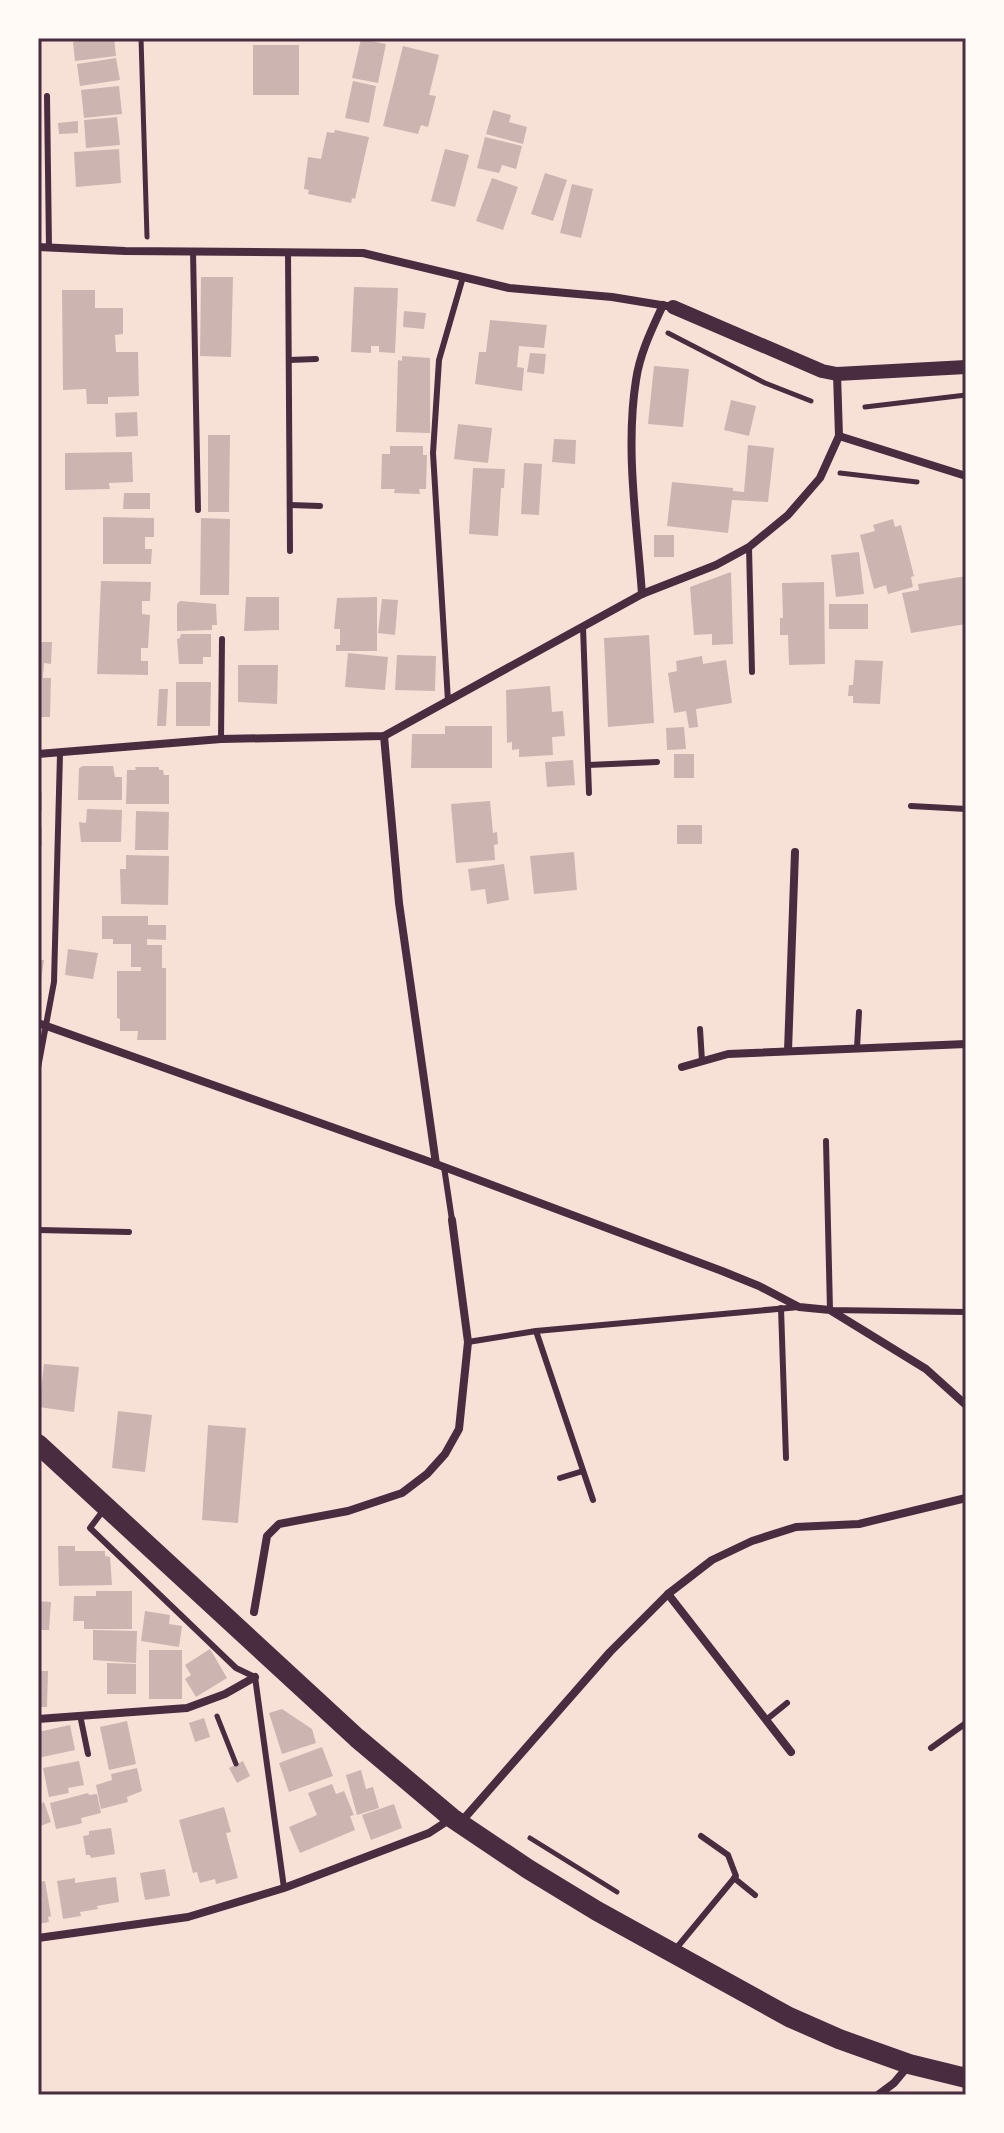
<svg xmlns="http://www.w3.org/2000/svg" width="1004" height="2133" viewBox="0 0 1004 2133" font-family="Ubuntu,sans-serif">
<style>
.building{fill:#ccb4b1}
.lines{fill:none;stroke-linecap:round;stroke-linejoin:round}
.path{stroke:#4a2c40;stroke-width:5}
.service{stroke:#4a2c40;stroke-width:6}
.minor{stroke:#4a2c40;stroke-width:8}
.tertiary{stroke:#4a2c40;stroke-width:14}
.primary{stroke:#4a2c40;stroke-width:20}
.neatline{fill:none;stroke:#4a2c40;stroke-width:3}
</style>
<rect width="100%" height="100%" fill="#f7e1d7"/>
<g class="building">
<path d="M102 38H114L116 56 75 61 73 42Z"/>
<path d="M361 39 386 44 378 83 352 78Z"/>
<rect x="253" y="45" width="46" height="50"/>
<path d="M403 46 439 55 429 95 436 96 428 127 421 125 418 134 383 126Z"/>
<path d="M116 58 120 80 80 86 77 64Z"/>
<path d="M353 81 376 86 369 123 345 118Z"/>
<path d="M119 86 122 114 84 118 81 90Z"/>
<path d="M493 110 511 115 509 122 527 127 523 144 486 134Z"/>
<path d="M117 117 120 145 86 148 84 120Z"/>
<path d="M78 121V133L59 134 58 123Z"/>
<path d="M335 130 369 137 355 199 352 198 351 203 308 194 309 190 304 189 308 157 321 159 327 132 334 133Z"/>
<path d="M485 137 522 146 516 169 502 165 499 173 477 168Z"/>
<path d="M119 149 121 183 76 187 74 152Z"/>
<path d="M445 149 469 155 455 207 431 201Z"/>
<path d="M545 173 567 180 553 221 531 214Z"/>
<path d="M492 178 518 187 503 230 476 221Z"/>
<path d="M572 184 593 189 581 238 560 233Z"/>
<path d="M201 277H233L231 357 200 356Z"/>
<path d="M354 287 398 288 395 353 379 352V346H371V353L351 352Z"/>
<path d="M62 290H95V308H123V334L115 335 116 352H138L139 396 108 397V404H87L86 389 63 390Z"/>
<path d="M404 311 426 313 424 329 403 327Z"/>
<path d="M490 320 547 325 544 348 519 346 517 367 524 368 522 391 475 384 479 352H486Z"/>
<path d="M530 353 546 354 544 374 527 372Z"/>
<path d="M402 356 430 358V433L396 432 398 360 402 361Z"/>
<path d="M654 366 689 369 683 427 648 424Z"/>
<path d="M731 400 756 406 749 436 724 430Z"/>
<path d="M137 412 138 436 116 437 115 413Z"/>
<path d="M458 424 492 428 488 463 454 459Z"/>
<path d="M208 435H230L229 512H208Z"/>
<path d="M554 439 576 440 575 464 552 462Z"/>
<path d="M748 445 774 448 768 502 732 500 728 533 667 526 672 482 733 488V491L744 492Z"/>
<path d="M390 446H423V455H427L426 489H419L420 494 394 493 395 489H381L382 454H390Z"/>
<path d="M132 452 133 482 109 483 110 489 65 490V453Z"/>
<path d="M524 463 542 464 539 515 521 514Z"/>
<path d="M473 468 505 469 504 488H501L498 536 469 534Z"/>
<path d="M124 493H150V509H123Z"/>
<path d="M103 517 154 518V537H145V549H152L151 564H103Z"/>
<path d="M201 518 230 519 229 595H200Z"/>
<path d="M893 519 895 527 901 525 914 576 911 577 913 587 888 594 886 585 874 589 860 535 875 531 873 525Z"/>
<rect x="654" y="535" width="20" height="22"/>
<path d="M859 552 864 594 836 597 831 555Z"/>
<path d="M731 572 733 644 712 645V634L694 635 690 587Z"/>
<path d="M966 576V624L911 633 902 593 919 590 918 584Z"/>
<path d="M101 581 151 582 150 601H142V614L150 615 148 648H141V661H148V675L97 674Z"/>
<path d="M824 582 825 664 789 665 788 635H780V618H783L782 583Z"/>
<path d="M246 597H279V630L244 631Z"/>
<path d="M377 597V651H336V645H340V629H334L337 598Z"/>
<path d="M382 599 398 600 395 635 378 633Z"/>
<path d="M180 601 216 604 217 625H212V630L177 631V604Z"/>
<rect x="829" y="604" width="39" height="25"/>
<path d="M181 634H211V657H203V664H179L177 639 180 638Z"/>
<path d="M649 635 654 723 608 727 604 638Z"/>
<path d="M38 642H52L51 664 44 663 43 678H51L50 717H41V725H38Z"/>
<path d="M348 653 388 657 385 690 345 687Z"/>
<path d="M397 655 436 656 435 691 395 690Z"/>
<path d="M702 656 703 664 726 660 732 703 696 709 698 727 689 728 686 711 674 713 668 673 677 671 676 661Z"/>
<path d="M855 660 883 661 880 704 853 703V696H848L849 685H853Z"/>
<path d="M238 665H278L277 704 238 702Z"/>
<path d="M176 682H211L210 726H176Z"/>
<path d="M550 686 552 712 563 711 565 736 552 737 553 755 519 757V749L512 750V742L507 743 506 690Z"/>
<path d="M159 689H168L166 726H157Z"/>
<path d="M445 726H492V768H411L412 734H445Z"/>
<path d="M684 727 686 749 667 750 666 728Z"/>
<rect x="674" y="754" width="20" height="24"/>
<path d="M573 760 575 785 547 787 545 762Z"/>
<path d="M83 766H113L115 777H122V800H78L79 768Z"/>
<path d="M135 767H159V770H163L164 775H169V804H126L127 770H136Z"/>
<path d="M38 791 42 792V811H38Z"/>
<path d="M490 801 493 833 497 832 498 844 494 845 495 860 456 863 451 804Z"/>
<path d="M87 809 122 810 121 842H81L79 822 86 823Z"/>
<path d="M136 811 169 812 168 850H135Z"/>
<rect x="677" y="825" width="25" height="19"/>
<rect x="38" y="827" width="4" height="19"/>
<path d="M574 852 577 890 534 894 530 856Z"/>
<path d="M126 855 169 856 168 905 121 904 120 869H126Z"/>
<path d="M504 864 509 900 487 904 485 889 471 891 468 869Z"/>
<path d="M102 916H148V925H166V940L147 939V945H162V968H166V1040H137L138 1031H120V1019L117 1018V971H141V967H131V944H113V939H102Z"/>
<path d="M68 949 98 953 93 979 65 975Z"/>
<path d="M38 960H44L40 988H38Z"/>
<path d="M44 1364 79 1367 74 1412 39 1407Z"/>
<path d="M118 1411 152 1415 145 1472 112 1468Z"/>
<path d="M208 1425 246 1428 238 1523 202 1520Z"/>
<path d="M58 1546H75V1551H105V1556L110 1557 112 1585 59 1586Z"/>
<path d="M96 1591H132V1629H84V1621H73L74 1596H96Z"/>
<path d="M38 1601 51 1602 49 1630H38Z"/>
<path d="M145 1611 170 1615 169 1624 182 1626 179 1647 141 1641Z"/>
<path d="M93 1630 137 1631 136 1663 93 1660Z"/>
<path d="M210 1649 227 1678 196 1697 185 1679 191 1675 185 1665Z"/>
<rect x="149" y="1650" width="33" height="49"/>
<path d="M107 1663 136 1664V1694H107Z"/>
<path d="M38 1671H48L47 1707H38Z"/>
<path d="M282 1709 312 1729 316 1743 282 1754 269 1713Z"/>
<path d="M204 1718 210 1737 195 1742 189 1723Z"/>
<path d="M127 1721 136 1764 109 1770 100 1727Z"/>
<path d="M70 1725 75 1750 38 1758V1732Z"/>
<path d="M322 1747 333 1776 289 1792 279 1763Z"/>
<path d="M79 1761 84 1785 68 1788 69 1793 49 1797 43 1768Z"/>
<path d="M243 1761 250 1776 237 1783 229 1768Z"/>
<path d="M137 1768 142 1791 127 1797 128 1802 101 1809 96 1785 112 1780 111 1774Z"/>
<path d="M361 1770 366 1789 373 1787 379 1808 357 1815 346 1775Z"/>
<path d="M332 1784 336 1794 344 1791 354 1815 350 1816 355 1830 300 1853 289 1827 317 1815 308 1793Z"/>
<path d="M88 1793 89 1795 97 1794 101 1813 81 1818 82 1823 75 1825 56 1829 50 1803Z"/>
<path d="M44 1802 51 1822 38 1827V1805Z"/>
<path d="M394 1804 402 1828 371 1840 362 1815Z"/>
<path d="M224 1807 231 1832 226 1833 238 1878 216 1884 215 1879 200 1883 197 1872 193 1873 179 1820Z"/>
<path d="M111 1828 115 1854 91 1858 90 1855H86L83 1836 89 1835V1831Z"/>
<path d="M165 1869 170 1896 145 1900 140 1873Z"/>
<path d="M116 1877 119 1902 97 1906 98 1909 80 1912 81 1916 63 1919 57 1881 75 1878V1883Z"/>
<path d="M45 1881 51 1916 48 1917 49 1922 38 1924V1882Z"/>
</g>
<g class="lines">
<g class="path">
<path d="M141 38 147 237"/>
<path d="M668 333 765 383 811 401"/>
<path d="M865 407 966 395"/>
<path d="M840 473 917 482"/>
<path d="M217 1716 236 1764"/>
<path d="M530 1838 617 1892"/>
</g>
<g class="service">
<path d="M47 96 49 248"/>
<path d="M193 251 198 510"/>
<path d="M288 252 290 551"/>
<path d="M289 360 316 359"/>
<path d="M290 505 320 506"/>
<path d="M749 547 752 672"/>
<path d="M583 627 589 793"/>
<path d="M448 701 433 453 439 360 463 277"/>
<path d="M221 739 222 639"/>
<path d="M588 765 657 762"/>
<path d="M911 806 966 809"/>
<path d="M700 1029 702 1061"/>
<path d="M857 1048 859 1012"/>
<path d="M38 1068 54 982 60 754"/>
<path d="M826 1141 830 1310 966 1312"/>
<path d="M444 1167 452 1220"/>
<path d="M38 1230 129 1232"/>
<path d="M781 1308 786 1458"/>
<path d="M536 1331 593 1500"/>
<path d="M468 1342 536 1331 799 1307"/>
<path d="M560 1478 583 1471"/>
<path d="M105 1508 90 1528 236 1668 255 1677 284 1888"/>
<path d="M80 1715 88 1754"/>
<path d="M766 1720 787 1703"/>
<path d="M931 1748 966 1723"/>
<path d="M734 1878 755 1895"/>
<path d="M674 1951 736 1876 728 1855 701 1836"/>
</g>
<g class="minor">
<path d="M38 247 125 251 363 253 509 288 612 297 673 307"/>
<path d="M839 436 966 476"/>
<path d="M642 594C637 524 625 449 636 380 640 353 652 329 663 305"/>
<path d="M384 736 399 903 436 1164"/>
<path d="M38 754 221 739 384 736 642 594 716 565 749 547 788 515 820 478 839 436 837 374"/>
<path d="M38 1023 436 1164 722 1271 759 1286 799 1307 830 1310 926 1369 966 1405"/>
<path d="M788 1051 795 852"/>
<path d="M682 1067 728 1054 966 1044"/>
<path d="M668 1594 791 1752"/>
<path d="M254 1612 267 1536 279 1524 348 1511 402 1493 427 1474 445 1454 459 1429 468 1342 452 1220"/>
<path d="M38 1719 187 1708 225 1694 255 1677"/>
<path d="M461 1822 610 1652 668 1594 712 1560 752 1541 796 1527 859 1524 966 1498"/>
<path d="M38 1938 188 1917 284 1888 429 1833 452 1818"/>
<path d="M878 2095 894 2083 909 2065"/>
</g>
<path class="tertiary" d="M673 307 822 371 837 374 966 367"/>
<path class="primary" d="M38 1444 357 1738 452 1818 528 1869 597 1911 789 2017 839 2039 909 2064 966 2078"/>
</g>
<rect width="1004" height="2133" fill="none" stroke="#fffaf5" stroke-width="80"/>
<rect x="40" y="40" width="924" height="2053" class="neatline"/>
</svg>
